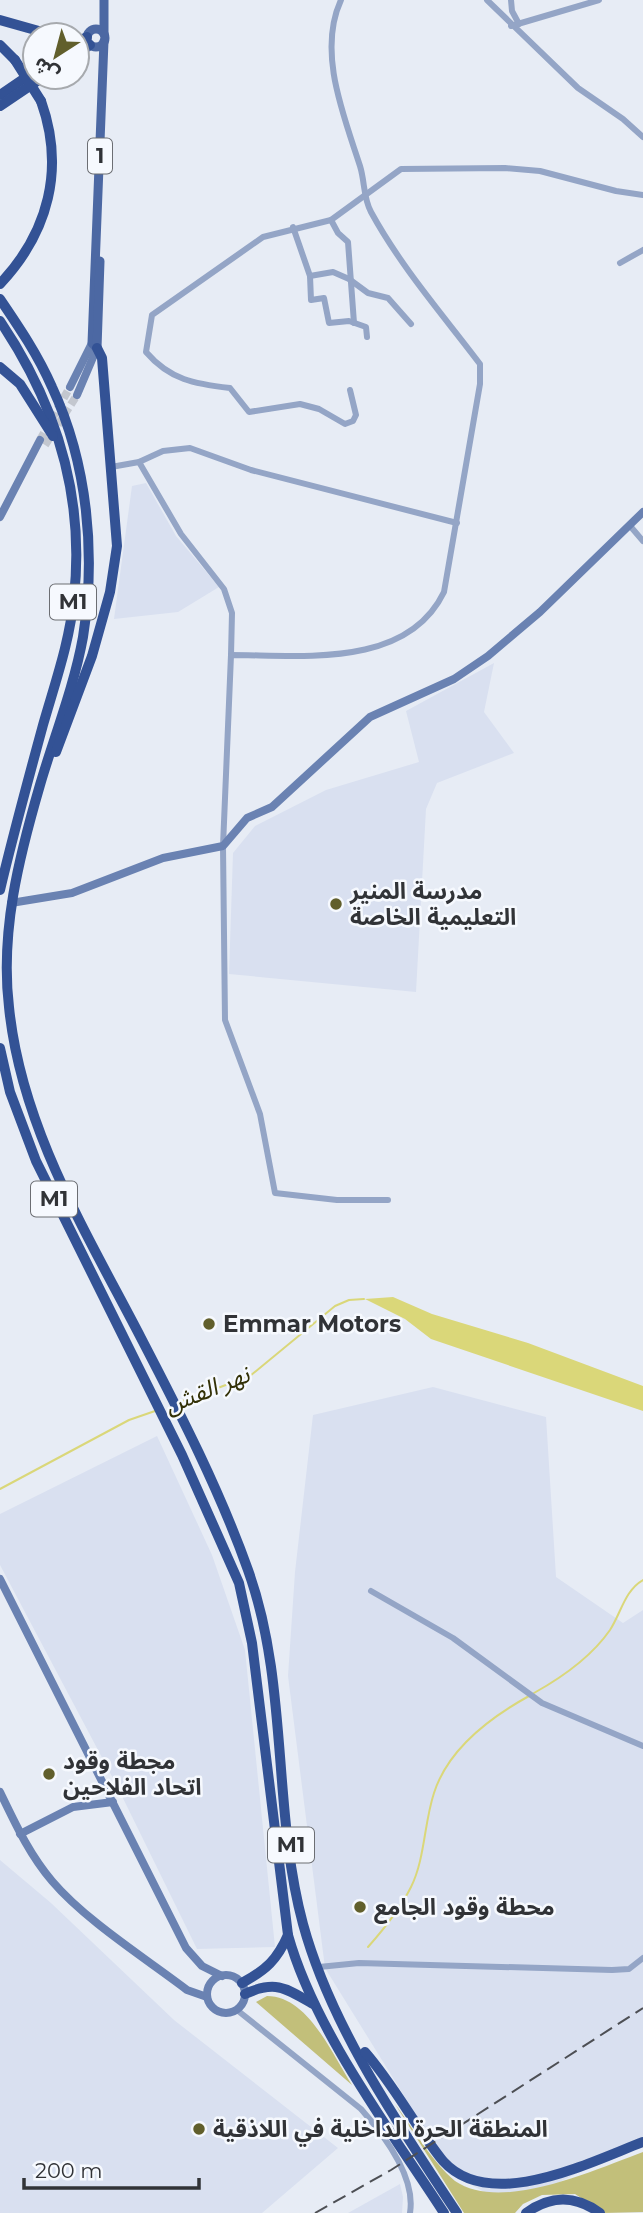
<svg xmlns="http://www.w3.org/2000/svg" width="643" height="2213" viewBox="0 0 643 2213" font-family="Montserrat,'Noto Sans Arabic',sans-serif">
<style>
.built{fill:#d9e0f0}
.green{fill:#c2bf7a}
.water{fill:#dad779}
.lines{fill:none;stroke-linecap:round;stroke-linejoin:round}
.stream{stroke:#dad779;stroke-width:2}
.secondary-tunnel{stroke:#c3c7cf;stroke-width:8;stroke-dasharray:8 4;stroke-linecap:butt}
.street{stroke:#94a5c6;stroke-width:6}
.secondary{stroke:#6a82b2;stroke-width:8}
.primary{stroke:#4c68a3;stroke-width:9}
.highway{stroke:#335295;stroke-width:10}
.rail{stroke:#4d4f54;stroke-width:2;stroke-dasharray:14 7;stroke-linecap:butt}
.highway-bridge{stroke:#335295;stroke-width:10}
.poi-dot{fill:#615f2c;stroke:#f6f9fe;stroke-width:2.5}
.labels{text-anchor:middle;stroke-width:5;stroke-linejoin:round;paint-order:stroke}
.shield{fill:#f6f9fe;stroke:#6c6e73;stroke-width:2}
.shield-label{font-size:21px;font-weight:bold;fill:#313337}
.poi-label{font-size:23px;font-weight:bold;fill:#313337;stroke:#f6f9fe;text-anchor:start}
.water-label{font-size:24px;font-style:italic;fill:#333107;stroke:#f6f9fe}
</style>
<rect width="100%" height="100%" fill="#e7ecf5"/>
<g class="built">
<path d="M146 483 176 536 219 587 178 612 114 619 132 486Z"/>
<path d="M494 663 484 712 514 753 437 783 426 809 416 992 229 974 233 853 255 826 326 790 419 762 406 711Z"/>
<path d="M433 1387 546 1417 556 1577 623 1623 643 1610V2140L542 2191 501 2201 453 2175 325 1968 288 1676 295 1572 313 1415Z"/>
<path d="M157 1436 212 1555 245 1650 275 1947 197 1949 116 1784 0 1565V1514Z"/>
<path d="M0 1860 51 1903 174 2020 338 2148 262 2213H0Z"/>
<path d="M400 2184 403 2197 402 2213H348Z"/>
</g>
<g class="green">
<path d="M267 1996C308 1996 332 2054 352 2085L256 2002Z"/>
<path d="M395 2104C414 2129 431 2161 455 2181 501 2213 594 2170 643 2152V2212L604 2213 575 2194 542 2195 523 2204 515 2213H464Z"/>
</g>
<path class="water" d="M393 1297 432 1314 528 1343 643 1386V1411L431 1339 405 1319 365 1299Z"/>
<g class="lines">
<g class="stream">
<path d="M180 1402 250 1376 335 1306 349 1300 364 1299"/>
<path d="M0 1489 129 1420 155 1411"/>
<path d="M534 1693C561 1678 592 1656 610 1630 621 1613 625 1590 643 1580"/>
<path d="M368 1947C384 1929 400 1909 411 1887 425 1859 424 1823 434 1793 448 1749 491 1717 529 1696"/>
</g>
<g class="secondary-tunnel">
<path d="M40 440 70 387"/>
<path d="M45 445 77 395"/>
</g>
<g class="street">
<path d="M341 0C317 52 344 116 360 166 365 182 363 197 371 212 401 267 443 315 480 364V384L444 592C407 669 301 655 231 655L223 846 225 1020 260 1114 275 1193 337 1200H388"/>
<path d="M487 0 578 88 623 119 643 137"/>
<path d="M511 0 512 11 519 24"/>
<path d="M511 26 599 0"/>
<path d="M331 220 338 233 348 242 354 323"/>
<path d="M293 227 310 276 311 300 324 298 329 323 349 321 366 327 367 337"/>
<path d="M620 263 643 250"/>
<path d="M310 276 333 272 349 279 368 293 388 298 411 324"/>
<path d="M350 390 356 415 353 421 345 424 319 409 300 404 249 412 230 388C195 384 170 380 146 352L152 315 263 237 331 220 401 169 505 168 540 171 616 191 643 195"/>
<path d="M139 462 181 534 224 589 232 613 231 655"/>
<path d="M111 467 139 462 163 451 190 448 251 470 457 523"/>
<path d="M631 527 643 541"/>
<path d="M371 1591 453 1638 542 1703 643 1746"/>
<path d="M319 1967 359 1963 612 1970 629 1969 643 1958"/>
<path d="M237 2010 361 2109C384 2135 416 2177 410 2213"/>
</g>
<g class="secondary">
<path d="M70 387 92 343"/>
<path d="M77 395 97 348"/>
<path d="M0 517 40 440"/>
<path d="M11 903 72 893 163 858 223 846 247 818 272 807 370 717 454 679 488 656 540 612 643 512"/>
<path d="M0 1579 186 1948 202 1966 222 1976"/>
<path d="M0 1792C15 1823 29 1854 52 1881 85 1920 145 1958 187 1990L207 1997"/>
<path d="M20 1834 73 1807 113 1802"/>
<circle cx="226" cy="1994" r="19"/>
</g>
<g class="primary">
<circle cx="96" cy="38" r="9"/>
<path d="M104 34V0"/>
<path d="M97 348 92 343 104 41"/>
<path d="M97 348 100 261"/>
</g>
<g class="highway">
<path d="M0 20 53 35"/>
<path d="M77 42 87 37"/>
<path d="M0 45 15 60"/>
<path d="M77 54 90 45"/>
<path d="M0 95 35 71"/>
<path d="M0 106 43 77"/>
<path d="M0 284C49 232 65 168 41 101"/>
<path d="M0 299C19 327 38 355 52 387 88 464 96 555 83 637 74 687 54 737 40 785 19 857 0 932 9 1007 21 1127 86 1232 141 1338 180 1413 220 1491 248 1570 289 1684 272 1809 303 1924 331 2027 399 2125 457 2213"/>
<path d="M0 321C56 404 85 496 74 597 70 641 55 683 43 725 28 780 13 835 0 890"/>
<path d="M0 367 20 384 53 436"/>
<path d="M56 752 92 656 110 592 117 546 102 358 97 348"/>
<path d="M0 1048 10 1092 36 1161 182 1455 239 1583 252 1643 288 1935C315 2031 389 2128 444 2213"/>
<path d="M242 1983C266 1970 277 1960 288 1935"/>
<path d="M245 1994C275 1980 286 1988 313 2004"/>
<path d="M365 2052C394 2085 415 2126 443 2161 490 2213 588 2163 643 2142"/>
<path d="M526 2213C551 2195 575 2195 600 2213"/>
</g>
<path class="rail" d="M315 2213 391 2170 643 2008"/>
<path class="highway-bridge" d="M15 60 41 101"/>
</g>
<g class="poi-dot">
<circle cx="336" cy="904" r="7"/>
<circle cx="209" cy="1324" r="7"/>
<circle cx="49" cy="1774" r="7"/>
<circle cx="360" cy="1907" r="7"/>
<circle cx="199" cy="2129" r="7"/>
</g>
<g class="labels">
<g class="shield">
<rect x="88" y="138.5" width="24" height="35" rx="5"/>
<rect x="50" y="584.5" width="46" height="35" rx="5"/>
<rect x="31" y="1181.5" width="46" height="35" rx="5"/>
<rect x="268" y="1827.5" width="46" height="35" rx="5"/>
</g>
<g class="shield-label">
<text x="100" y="163">1</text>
<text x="73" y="609">M1</text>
<text x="54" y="1206">M1</text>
<text x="291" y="1852">M1</text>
</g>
<g class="poi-label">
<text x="350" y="899">مدرسة المنير<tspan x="350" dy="26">التعليمية الخاصة</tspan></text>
<text x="223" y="1332">Emmar Motors</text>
<text x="63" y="1769">مجطة وقود<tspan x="63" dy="26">اتحاد الفلاحين</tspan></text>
<text x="374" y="1915">محطة وقود الجامع</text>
<text x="213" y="2137">المنطقة الحرة الداخلية في اللاذقية</text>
</g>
<g class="water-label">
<text transform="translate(207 1390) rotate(-22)" y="8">نهر القش</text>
</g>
</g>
<g transform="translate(56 56) rotate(216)"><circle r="33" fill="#f6f9fe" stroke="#a7aaae" stroke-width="2"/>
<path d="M0-5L12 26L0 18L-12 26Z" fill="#615f2c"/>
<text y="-10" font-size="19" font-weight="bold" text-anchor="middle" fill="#313337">ش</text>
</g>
<path d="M24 2178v10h175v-10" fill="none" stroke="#313337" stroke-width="3.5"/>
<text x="35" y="2178" font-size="21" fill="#313337" stroke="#f6f9fe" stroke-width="5" paint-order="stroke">200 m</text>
</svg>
